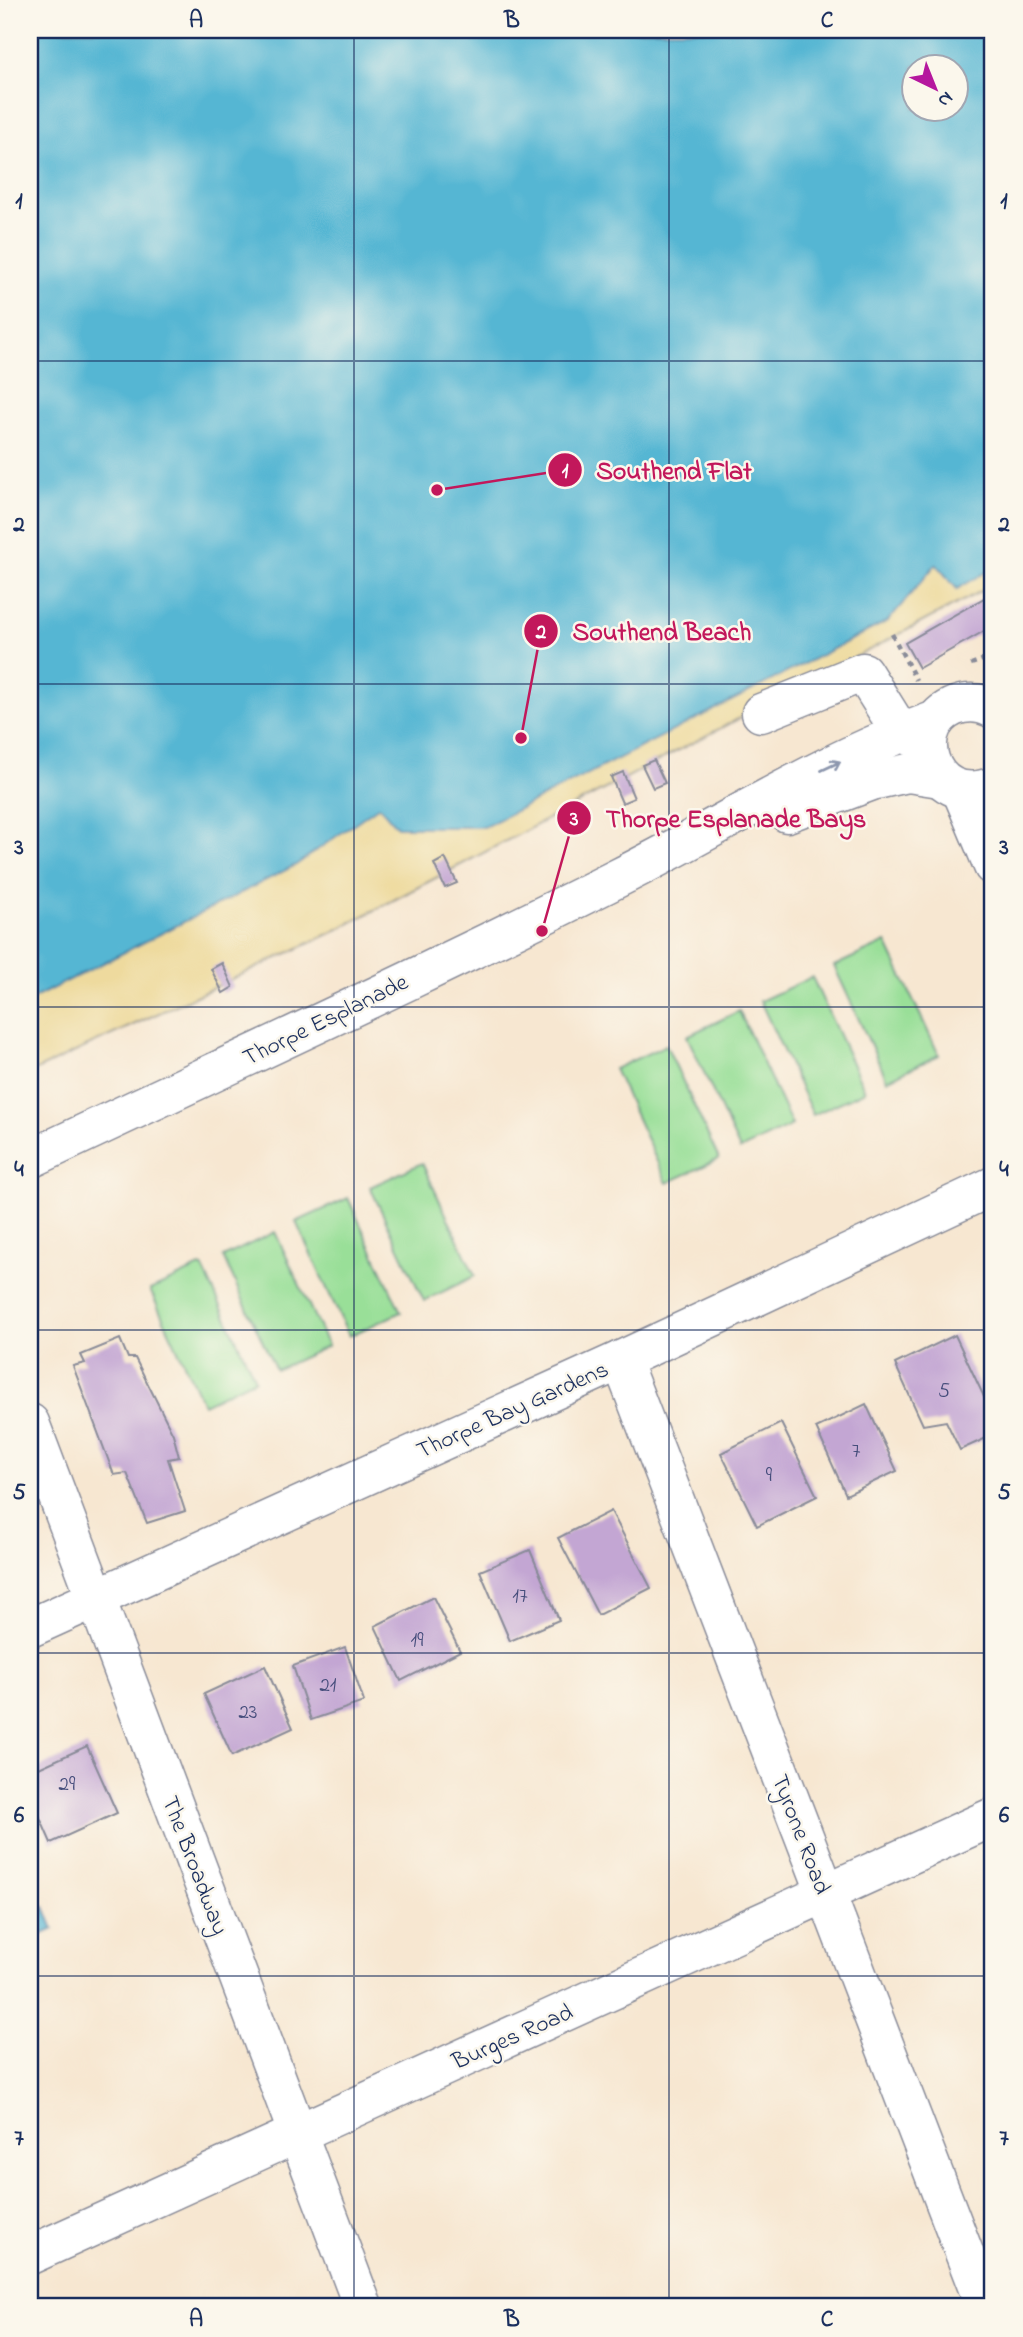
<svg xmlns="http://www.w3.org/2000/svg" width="1023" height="2337" viewBox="0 0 1023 2337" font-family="'Indie Flower',sans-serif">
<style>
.green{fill:#99df98;stroke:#5a877b;stroke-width:2}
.sand{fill:#eeda9e;stroke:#84847e;stroke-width:2}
.water{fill:#55b6d3;stroke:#387298;stroke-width:2;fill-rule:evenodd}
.building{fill:#c3a6d3}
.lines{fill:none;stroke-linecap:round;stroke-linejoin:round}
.minor-casing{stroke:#898b98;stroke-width:41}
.major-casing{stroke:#898b98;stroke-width:41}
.path{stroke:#898b98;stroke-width:4.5;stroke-dasharray:5 5;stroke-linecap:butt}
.minor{stroke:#fff;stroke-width:38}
.major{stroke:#fff;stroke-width:38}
.oneway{stroke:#8d97ae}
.grid{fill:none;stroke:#1b2f5e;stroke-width:2;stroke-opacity:0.55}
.labels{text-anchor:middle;stroke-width:5;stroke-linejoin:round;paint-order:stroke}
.number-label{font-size:21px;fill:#454d7b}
.street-label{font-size:24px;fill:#1b2f5e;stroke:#fbf7ec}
.leader{fill:none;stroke:#c2185b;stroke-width:2.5}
.callout-dot{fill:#c2185b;stroke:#fbf7ec;stroke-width:2.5}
.mark-label{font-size:21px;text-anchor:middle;font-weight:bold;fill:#fff}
.callout-label{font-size:26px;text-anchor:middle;font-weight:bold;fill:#c2185b;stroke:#fbf7ec;stroke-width:5;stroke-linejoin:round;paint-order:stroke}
.neatline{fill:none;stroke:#1b2f5e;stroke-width:2.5}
.grid-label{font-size:23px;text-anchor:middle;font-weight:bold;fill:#1b2f5e}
</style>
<rect width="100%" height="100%" fill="#fbf7ec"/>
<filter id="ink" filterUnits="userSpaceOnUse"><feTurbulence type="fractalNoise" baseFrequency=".0143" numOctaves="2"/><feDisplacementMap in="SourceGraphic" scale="14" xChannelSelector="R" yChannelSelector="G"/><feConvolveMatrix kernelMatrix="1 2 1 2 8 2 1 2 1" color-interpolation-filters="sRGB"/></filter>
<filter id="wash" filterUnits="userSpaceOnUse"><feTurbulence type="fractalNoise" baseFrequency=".00686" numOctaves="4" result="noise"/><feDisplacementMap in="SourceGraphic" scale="28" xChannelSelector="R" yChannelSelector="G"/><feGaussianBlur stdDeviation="1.57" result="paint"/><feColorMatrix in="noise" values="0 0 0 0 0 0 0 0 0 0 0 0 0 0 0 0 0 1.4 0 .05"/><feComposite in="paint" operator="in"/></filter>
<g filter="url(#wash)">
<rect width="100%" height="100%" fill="#f7e7d1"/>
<g class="green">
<path d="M886 942 939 1055 887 1080 834 966Z"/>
<path d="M812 977 865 1091 813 1115 760 1001Z"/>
<path d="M739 1011 792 1125 740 1150 687 1036Z"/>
<path d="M666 1045 719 1159 667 1183 614 1069Z"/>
<path d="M422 1163 475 1276 424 1301 370 1187Z"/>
<path d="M348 1198 401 1312 349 1336 296 1222Z"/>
<path d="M275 1232 328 1346 276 1370 223 1257Z"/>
<path d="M202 1266 255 1379 203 1404 150 1290Z"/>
</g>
<path class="sand" d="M993 418V585L331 933 30 1073V891Z"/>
<g class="water">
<path d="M30 30H993V568L957 589 936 564 888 621 484 827H397L379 806 296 865 30 1000ZM914 66H956V108H914Z"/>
<path d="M45 1907 54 1929 30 1940V1915Z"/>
</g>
<g id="blocks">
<g class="building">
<path d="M993 593V626L919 668 905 643Z"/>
<path d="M654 760 665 783 653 788 642 765Z"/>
<path d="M623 772 634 798 622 803 611 777Z"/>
<path d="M445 858 457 883 445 888 434 864Z"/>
<path d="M222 963 233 987 223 993 211 969Z"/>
<path d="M955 1335 993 1416V1435L960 1450 946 1421 923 1425 895 1364Z"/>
<path d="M120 1339 128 1358H135L173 1434 179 1457 168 1459 185 1511 147 1523 127 1473 114 1475 73 1366 85 1363 81 1355Z"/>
<path d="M866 1404 897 1471 846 1495 816 1428Z"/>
<path d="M781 1423 817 1496 757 1526 721 1453Z"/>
<path d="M611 1511 651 1588 598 1615 558 1538Z"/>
<path d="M530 1550 559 1620 510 1641 480 1571Z"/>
<path d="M433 1597 460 1651 401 1681 375 1626Z"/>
<path d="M345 1647 364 1702 311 1720 293 1666Z"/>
<path d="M265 1666 293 1728 232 1756 204 1694Z"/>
<path d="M87 1746 117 1813 51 1843 30 1795V1772Z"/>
</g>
</g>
</g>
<g filter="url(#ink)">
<use href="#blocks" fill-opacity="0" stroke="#898b98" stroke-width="2"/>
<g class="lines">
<g class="minor-casing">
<g id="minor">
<path d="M761 713 863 672 901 733 916 738 928 750"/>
<path d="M961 790 993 866"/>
<path d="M621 1360 985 2307"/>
<path d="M30 1423 363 2307"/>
<path d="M30 1628 621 1360 993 1186"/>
<path d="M30 2255 993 1817"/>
</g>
</g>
<g class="major-casing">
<g id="major">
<path d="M993 709C983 703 973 702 962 704 902 718 927 812 993 786"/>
<path d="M787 813 872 781 908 773 940 778"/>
<path d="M30 1159C226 1066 424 976 618 878 724 825 825 759 936 720"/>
</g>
</g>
<g class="path">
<path d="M892 634 916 680"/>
<path d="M971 664 993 656"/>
</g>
<use href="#minor" class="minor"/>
<use href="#major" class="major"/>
</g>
<defs><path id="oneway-shaft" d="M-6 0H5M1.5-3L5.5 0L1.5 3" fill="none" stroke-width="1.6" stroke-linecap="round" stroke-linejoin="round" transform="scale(1.75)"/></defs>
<use class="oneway" href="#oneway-shaft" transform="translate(831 766) rotate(-25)"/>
</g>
<path class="grid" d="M354 30V2307M669 30V2307M30 361H993M30 684H993M30 1007H993M30 1330H993M30 1653H993M30 1976H993"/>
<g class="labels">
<g class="number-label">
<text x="944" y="1397">5</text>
<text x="856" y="1457">7</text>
<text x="769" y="1481">9</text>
<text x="520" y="1602">17</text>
<text x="417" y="1646">19</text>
<text x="328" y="1691">21</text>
<text x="248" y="1718">23</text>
<text x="67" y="1790">29</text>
</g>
<g class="street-label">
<text transform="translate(325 1019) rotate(-26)" y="8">Thorpe Esplanade</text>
<text transform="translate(512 1409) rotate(-24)" y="8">Thorpe Bay Gardens</text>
<text transform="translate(802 1834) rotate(69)" y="8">Tyrone Road</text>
<text transform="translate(196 1865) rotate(69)" y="8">The Broadway</text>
<text transform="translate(512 2036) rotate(-24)" y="8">Burges Road</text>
</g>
</g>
<path class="leader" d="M437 490L565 470M521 738L541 631M542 931L574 818"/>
<g class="callout-dot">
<circle cx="437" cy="490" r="7"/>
<circle cx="521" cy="738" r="7"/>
<circle cx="542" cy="931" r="7"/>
<circle cx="565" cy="470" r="18"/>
<circle cx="541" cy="631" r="18"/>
<circle cx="574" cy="818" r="18"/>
</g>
<g class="mark-label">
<text x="565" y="477">1</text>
<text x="541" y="638">2</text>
<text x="574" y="825">3</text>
</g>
<g class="callout-label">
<text x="674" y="479">Southend Flat</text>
<text x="662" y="640">Southend Beach</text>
<text x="736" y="827">Thorpe Esplanade Bays</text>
</g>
<rect width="1023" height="2337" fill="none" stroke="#fbf7ec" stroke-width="77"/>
<g transform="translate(935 88) rotate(137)"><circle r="33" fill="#fbf7ec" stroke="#a1a7b3" stroke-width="2"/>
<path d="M0-5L12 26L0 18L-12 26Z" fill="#b5179e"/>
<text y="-10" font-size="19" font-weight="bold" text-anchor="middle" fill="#1b2f5e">N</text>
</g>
<rect x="38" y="38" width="946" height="2260" class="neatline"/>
<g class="grid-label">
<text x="196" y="27">A</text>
<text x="512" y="27">B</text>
<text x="827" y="27">C</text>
<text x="19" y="208">1</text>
<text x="1004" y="208">1</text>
<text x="19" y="531">2</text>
<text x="1004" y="531">2</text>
<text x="19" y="854">3</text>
<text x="1004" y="854">3</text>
<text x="19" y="1176">4</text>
<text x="1004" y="1176">4</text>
<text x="19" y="1499">5</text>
<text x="1004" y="1499">5</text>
<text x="19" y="1822">6</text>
<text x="1004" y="1822">6</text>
<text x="19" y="2145">7</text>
<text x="1004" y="2145">7</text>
<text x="196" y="2326">A</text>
<text x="512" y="2326">B</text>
<text x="827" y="2326">C</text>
</g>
</svg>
